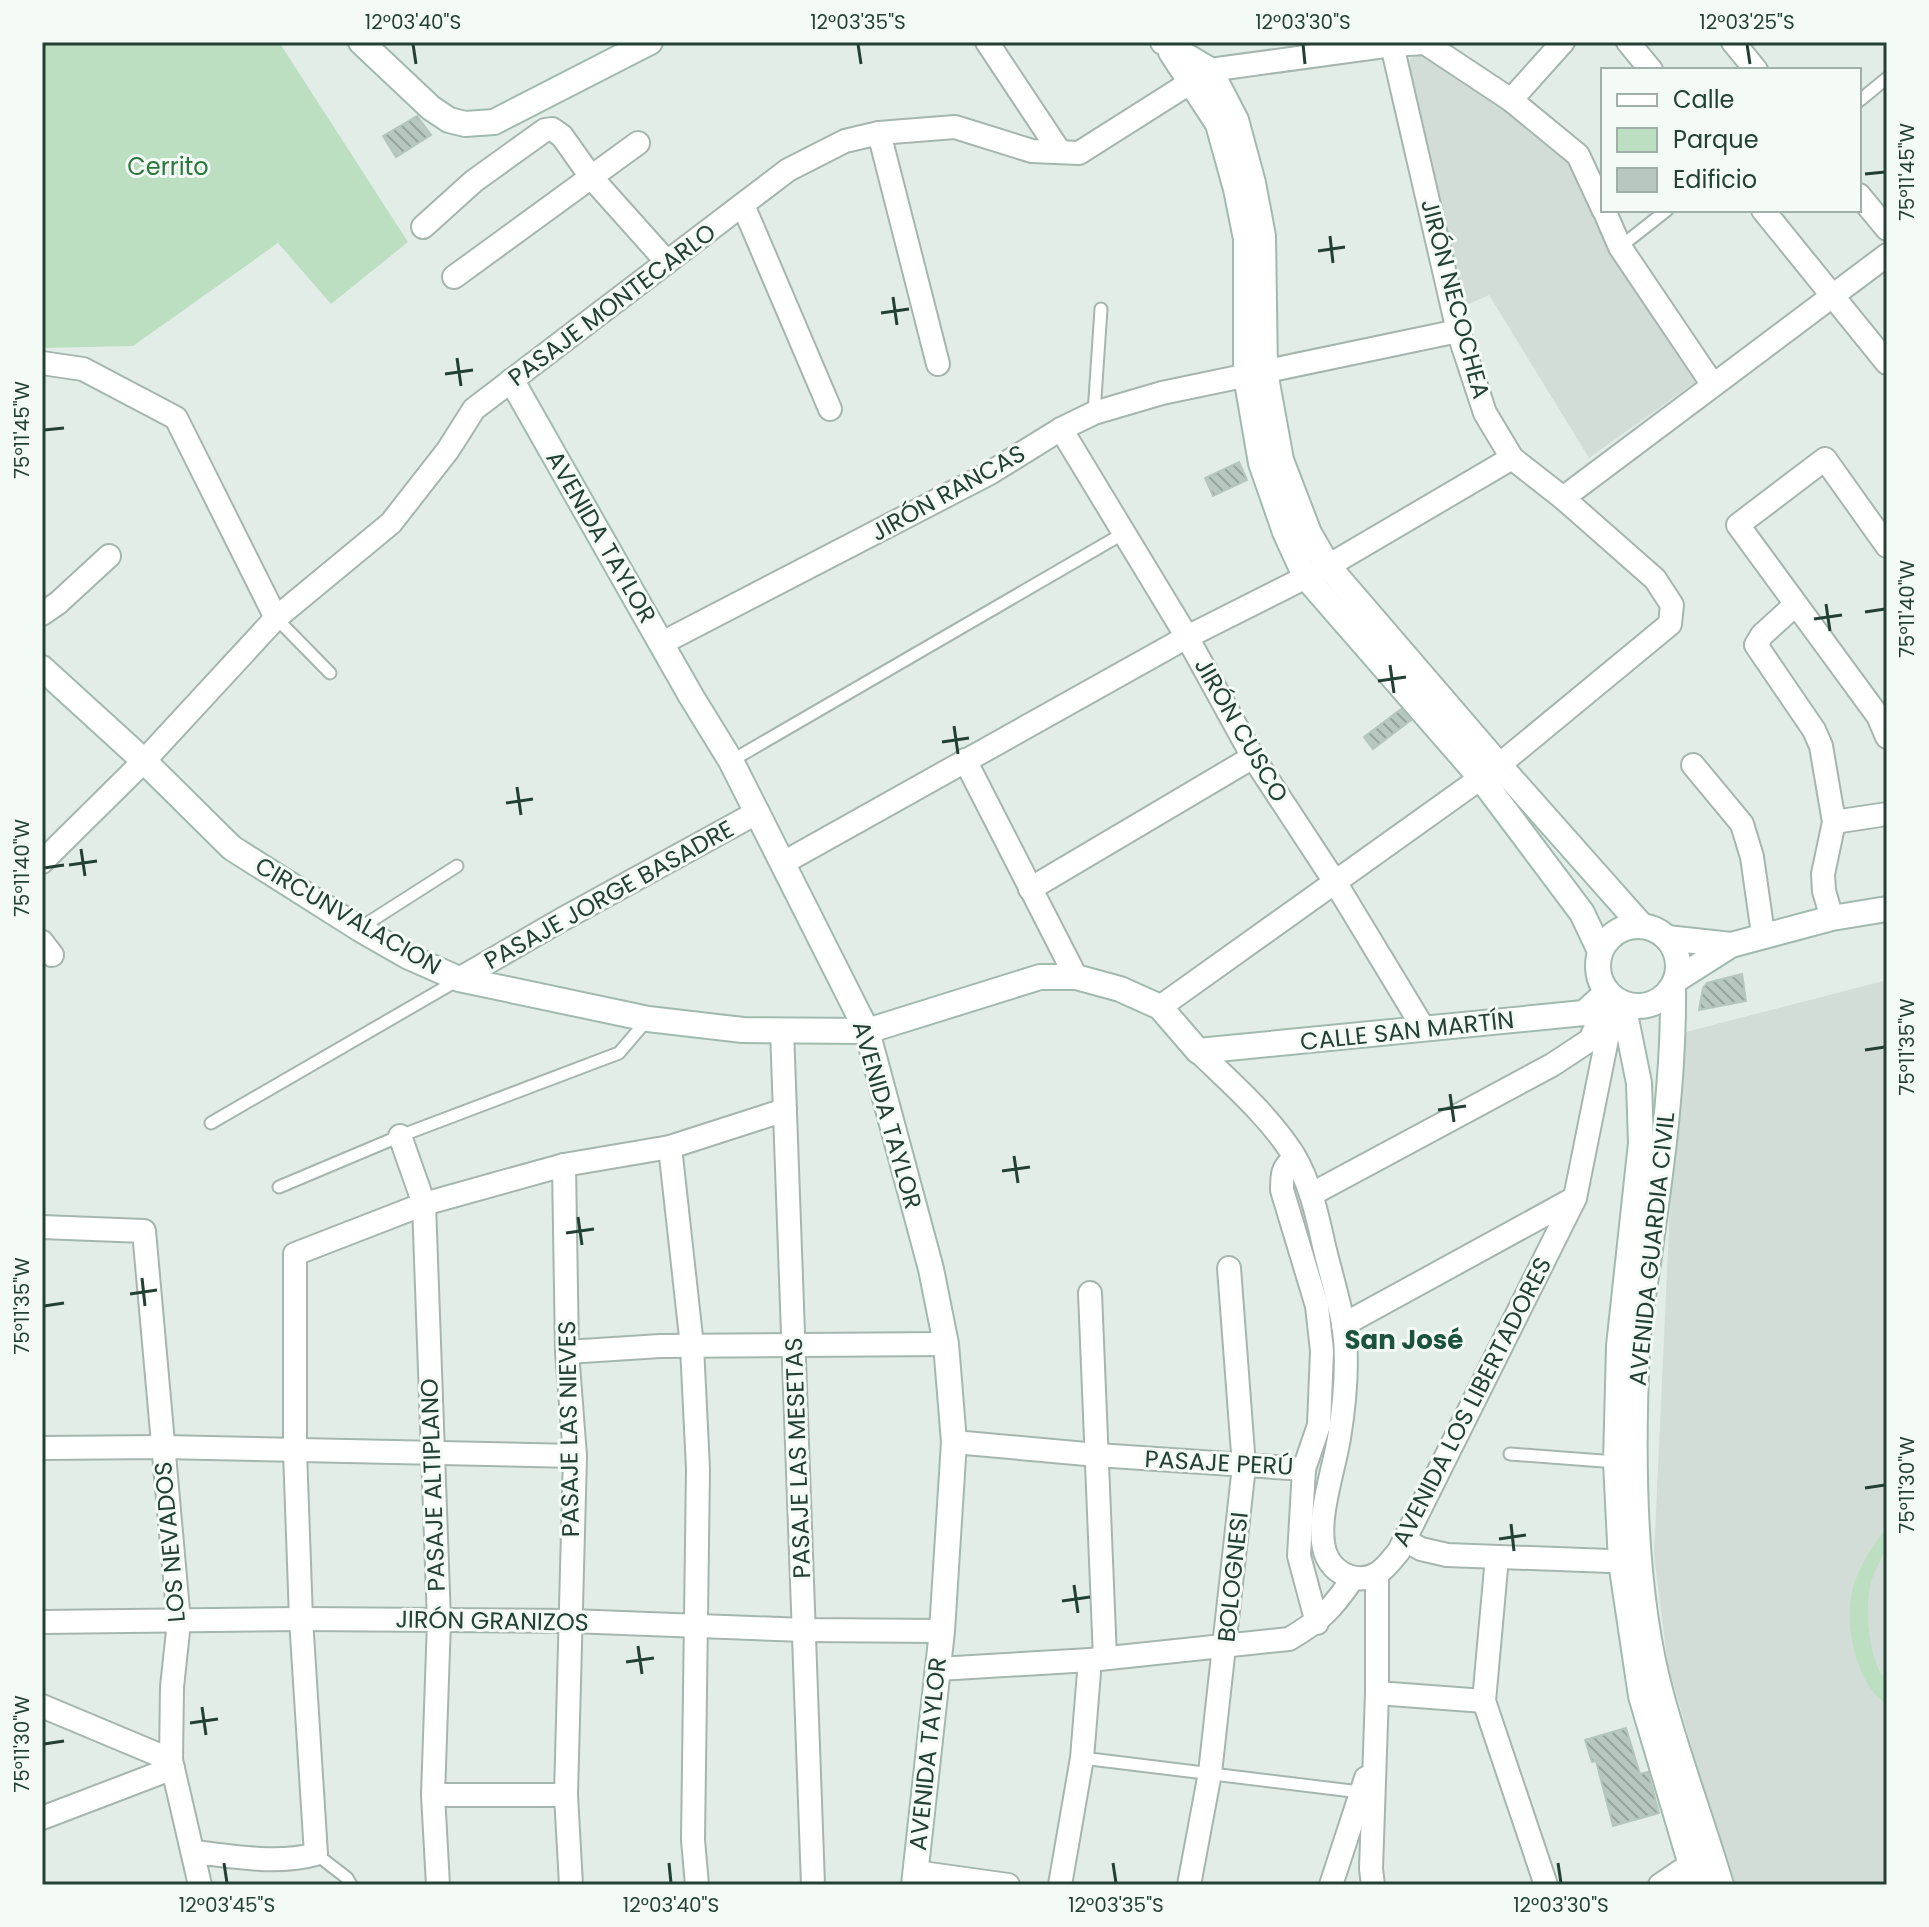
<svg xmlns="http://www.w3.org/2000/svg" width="1929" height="1927" viewBox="0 0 1929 1927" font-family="Poppins,sans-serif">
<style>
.built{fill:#d1ddd6}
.park{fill:#bbdfc0}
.building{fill:url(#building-back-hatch);stroke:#b5c7bd;stroke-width:2}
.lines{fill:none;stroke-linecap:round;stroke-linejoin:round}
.lane-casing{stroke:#a5b6ae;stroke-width:15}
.street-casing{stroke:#a5b6ae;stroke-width:26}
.secondary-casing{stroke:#a1baae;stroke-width:28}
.lane{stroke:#fff;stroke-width:11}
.street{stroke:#fff;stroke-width:22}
.secondary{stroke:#fff;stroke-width:24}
.ticks{fill:none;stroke:#224034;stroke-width:3}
.labels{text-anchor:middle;stroke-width:6;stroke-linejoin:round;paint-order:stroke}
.park-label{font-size:24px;fill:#2a783e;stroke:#f4faf6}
.street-label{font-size:24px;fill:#224034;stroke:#f4faf6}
.neighbourhood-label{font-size:26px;font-weight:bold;fill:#1c533f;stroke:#f4faf6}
.neatline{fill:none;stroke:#224034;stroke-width:3}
.ticks-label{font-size:20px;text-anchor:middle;fill:#224034}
</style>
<defs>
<pattern id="building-back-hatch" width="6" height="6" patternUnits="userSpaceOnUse" patternTransform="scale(2)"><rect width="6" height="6" fill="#b8c8c0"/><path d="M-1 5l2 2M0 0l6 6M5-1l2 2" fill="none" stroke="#95a49d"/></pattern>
</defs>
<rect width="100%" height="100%" fill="#e3ede7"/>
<g class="built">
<path d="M1420 50 1541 134 1575 161 1701 378 1589 458 1489 295 1464 306 1403 72 1410 59Z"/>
<path d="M1887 980V1885H1732L1668 1666 1654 1555 1678 1034Z"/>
</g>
<g class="park">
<path d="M42 42H279L408 242 331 304 278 243 133 346 42 348Z"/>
<path d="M1887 1527C1887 1555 1879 1558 1871 1582 1864 1605 1868 1664 1887 1681V1705C1879 1698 1870 1690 1866 1681 1852 1655 1845 1616 1853 1588 1859 1565 1873 1546 1887 1527Z"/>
</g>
<g class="building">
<path d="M417 116 431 135 396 157 383 136Z"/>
<path d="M1239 462 1247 480 1213 496 1205 478Z"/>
<path d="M1401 709 1411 720 1373 749 1364 737Z"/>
<path d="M1742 974 1746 1001 1699 1010 1703 988 1707 983Z"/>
<path d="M1626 1728 1640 1774 1648 1772 1659 1813 1613 1826 1596 1761 1592 1762 1585 1740Z"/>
</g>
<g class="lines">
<g class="lane-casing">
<g id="lane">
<path d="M1859 101 1887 78"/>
<path d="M1620 247 1667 210"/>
<path d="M1094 413 1101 309"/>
<path d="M276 618 330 673"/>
<path d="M731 761 1124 533"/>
<path d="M360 928 457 866"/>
<path d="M211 1123 458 980"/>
<path d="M279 1187 400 1136 619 1053 648 1019"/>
<path d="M1510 1454 1616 1462"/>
<path d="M1082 1758 1360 1792"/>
<path d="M316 1854 347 1878 351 1885"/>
</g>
</g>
<g class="street-casing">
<g id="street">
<path d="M987 42 1060 152"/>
<path d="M1628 42 1651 70"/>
<path d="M1733 42 1756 70"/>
<path d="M1511 100 1563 42"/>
<path d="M879 133 938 364"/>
<path d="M1859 195 1887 229"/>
<path d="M743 205 830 409"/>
<path d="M1604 210 1620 247 1713 385"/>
<path d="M1763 210 1887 363"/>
<path d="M423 227 474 181 545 130 552 129 562 136 591 177 667 262"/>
<path d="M454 277 638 143"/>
<path d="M42 363 83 369 176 418 276 618"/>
<path d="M1061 429 1187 637 1253 757 1335 882 1424 1029"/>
<path d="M1563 498 1887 255"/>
<path d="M1887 546 1825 459 1738 525 1878 716 1887 737"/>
<path d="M1795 605 1762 635 1756 645 1814 730 1821 746 1834 822 1823 874 1824 891 1832 918"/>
<path d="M42 614 58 603 109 556"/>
<path d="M662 643 990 473 1061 429 1094 413 1162 393 1458 331"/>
<path d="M965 760 1076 977"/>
<path d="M1693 765 1742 824 1752 857 1763 934"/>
<path d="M1834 822 1887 814"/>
<path d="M42 862 144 761 276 618 391 523 448 450 474 409 788 170 845 141 879 133 955 127 1032 151 1079 153 1210 70 1392 45 1425 43 1511 100 1578 155 1603 209"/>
<path d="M783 863 1187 637 1328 566 1512 458"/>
<path d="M1030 889 1253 757"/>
<path d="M42 942 52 955"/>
<path d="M459 979 561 920 758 812"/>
<path d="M1160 1007 1499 765 1670 624 1672 605 1655 579 1563 498 1512 458 1485 413 1458 331 1392 45"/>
<path d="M782 1030 813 1885"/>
<path d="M1198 1051C1231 1083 1268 1115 1293 1154 1310 1182 1317 1214 1324 1246 1330 1271 1338 1297 1343 1323 1349 1360 1345 1401 1339 1438 1334 1471 1313 1527 1327 1557 1336 1575 1359 1585 1378 1573 1386 1568 1393 1558 1399 1551L1575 1198 1615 999"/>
<path d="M400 1136 424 1204 439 1621 433 1795 438 1885"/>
<path d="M670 1147 692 1346 698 1469 693 1840 697 1885"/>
<path d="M564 1165 567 1352 575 1456 566 1795 571 1885"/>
<path d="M1312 1194 1552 1065 1590 1040 1605 1007"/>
<path d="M42 1227 144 1231 179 1622 172 1687 171 1760 200 1885"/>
<path d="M1090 1293 1105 1658"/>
<path d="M1343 1325 1575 1198"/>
<path d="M567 1352 660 1346 946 1344"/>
<path d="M954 1442 1097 1455 1304 1469 1319 1425 1322 1351 1317 1306 1282 1190C1282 1175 1282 1167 1295 1158"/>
<path d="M42 1448 162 1447 575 1456"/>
<path d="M1304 1469 1299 1556 1317 1623"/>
<path d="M1405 1540 1421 1549 1447 1555 1636 1562"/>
<path d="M1497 1557 1484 1701 1546 1885"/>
<path d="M42 1622 301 1619 571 1621 804 1630 942 1631"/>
<path d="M938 1669 1090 1660 1289 1639C1320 1621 1333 1608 1353 1578"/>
<path d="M1377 1693 1484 1701"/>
<path d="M42 1706 171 1760"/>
<path d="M433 1795H566"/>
<path d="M42 1818 173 1768"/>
<path d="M193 1852C233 1856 277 1865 316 1854L301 1619 295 1451V1254L424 1204 564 1165 670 1147 785 1110"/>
<path d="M915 1872 1008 1885"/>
<path d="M1060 1885 1082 1758 1090 1660"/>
<path d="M1189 1885 1210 1773 1244 1466 1229 1268"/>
<path d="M1331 1885 1366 1778"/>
<path d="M1373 1885 1371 1869 1377 1693V1574"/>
<path d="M1660 1885 1691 1864 1707 1858"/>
</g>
</g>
<g class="secondary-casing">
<g id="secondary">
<path d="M361 42 431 108 449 120 465 124 494 122 650 42"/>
<path d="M1163 42 1210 70 1236 120 1253 183 1263 236 1265 372 1281 460 1309 533 1328 566 1499 765 1641 925"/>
<path d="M1171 52 1218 124 1236 189 1246 239V376L1261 463 1285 532 1305 576 1480 777 1582 913 1600 951"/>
<path d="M512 381 691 696 731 761 867 1031 931 1269 946 1344 954 1442 942 1631 914 1885"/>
<path d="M42 668 144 761 232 848 360 929 409 957 459 979 648 1019 743 1030 867 1031 1040 977H1076L1120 989 1160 1007 1198 1051 1584 1013 1607 992"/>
<circle cx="1638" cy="966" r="40"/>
<path d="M1667 938 1731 945"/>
<path d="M1676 980 1731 945 1832 918 1887 909"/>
<path d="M1673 987C1674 1072 1663 1156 1651 1241 1647 1276 1639 1313 1637 1349 1632 1456 1633 1591 1661 1694 1678 1758 1702 1821 1721 1885"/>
<path d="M1623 1004 1639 1083 1641 1143 1619 1346 1616 1462 1621 1562 1641 1696 1697 1885"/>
</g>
</g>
<use href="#lane" class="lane"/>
<use href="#street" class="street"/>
<use href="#secondary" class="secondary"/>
</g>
<path class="ticks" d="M413 44 416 64M858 44 861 64M1303 44 1305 64M1747 44 1750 64M1865 174 1885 172M1330 236 1333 263M1318 251 1345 247M893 297 897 325M881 313 909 309M457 358 461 386M445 374 473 370M44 430 64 428M1826 604 1830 631M1865 612 1885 609M1814 619 1842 615M1390 665 1394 693M1378 681 1406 677M954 726 958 754M942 742 969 738M517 787 521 815M506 803 533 799M81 849 85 876M69 865 97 861M44 868 64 865M1865 1050 1885 1047M1450 1094 1454 1122M1438 1110 1466 1106M1014 1156 1018 1183M1002 1171 1030 1167M578 1217 582 1245M566 1233 594 1229M142 1278 145 1306M130 1294 157 1290M44 1306 64 1303M1865 1488 1885 1485M1511 1524 1514 1551M1499 1539 1526 1535M1074 1585 1078 1613M1062 1601 1090 1597M638 1646 642 1674M626 1662 654 1658M202 1707 206 1735M190 1723 218 1719M44 1744 64 1741M224 1863 227 1883M669 1863 671 1883M1113 1863 1116 1883M1558 1863 1561 1883"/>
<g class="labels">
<g class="park-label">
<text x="168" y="175">Cerrito</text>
</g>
<g class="street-label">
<text transform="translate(1455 299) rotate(75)" y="8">JIRÓN NECOCHEA</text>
<text transform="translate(612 305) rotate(-37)" y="8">PASAJE MONTECARLO</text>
<text transform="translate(948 493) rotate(-29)" y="8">JIRÓN RANCAS</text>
<text transform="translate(601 537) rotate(60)" y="8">AVENIDA TAYLOR</text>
<text transform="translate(1241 730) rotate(60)" y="8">JIRÓN CUSCO</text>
<text transform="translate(609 895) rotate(-29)" y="8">PASAJE JORGE BASADRE</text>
<text transform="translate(348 916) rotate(30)" y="8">CIRCUNVALACION</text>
<text transform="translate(1407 1031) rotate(-6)" y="8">CALLE SAN MARTÍN</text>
<text transform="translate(887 1115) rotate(74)" y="8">AVENIDA TAYLOR</text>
<text transform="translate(1652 1249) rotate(-84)" y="8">AVENIDA GUARDIA CIVIL</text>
<text transform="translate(1472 1402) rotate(-63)" y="8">AVENIDA LOS LIBERTADORES</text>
<text transform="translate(569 1429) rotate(-91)" y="8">PASAJE LAS NIEVES</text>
<text transform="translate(798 1458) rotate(-92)" y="8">PASAJE LAS MESETAS</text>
<text transform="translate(1219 1463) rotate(3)" y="8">PASAJE PERÚ</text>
<text transform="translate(433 1485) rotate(-92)" y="8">PASAJE ALTIPLANO</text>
<text transform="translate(170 1542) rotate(-95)" y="8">LOS NEVADOS</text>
<text transform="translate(1233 1577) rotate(-84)" y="8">BOLOGNESI</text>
<text transform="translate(492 1621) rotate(1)" y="8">JIRÓN GRANIZOS</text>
<text transform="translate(928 1754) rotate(-84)" y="8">AVENIDA TAYLOR</text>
</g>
<g class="neighbourhood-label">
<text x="1404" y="1349">San José</text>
</g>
</g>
<rect width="1929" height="1927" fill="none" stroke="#f4faf6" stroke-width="88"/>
<rect x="1601" y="68" width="260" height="144" fill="#f4faf6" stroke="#a0b0a8" stroke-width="2"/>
<rect x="1617" y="94" width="40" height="12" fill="#ffffff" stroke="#a0b0a8" stroke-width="2"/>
<text x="1673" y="108" font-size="24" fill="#224034">Calle</text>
<rect x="1617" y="128" width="40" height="24" fill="#bbdfc0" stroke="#a0b0a8" stroke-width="2"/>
<text x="1673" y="148" font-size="24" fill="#224034">Parque</text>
<rect x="1617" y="168" width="40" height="24" fill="#b8c8c0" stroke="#a0b0a8" stroke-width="2"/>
<text x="1673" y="188" font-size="24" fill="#224034">Edificio</text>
<rect x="44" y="44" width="1841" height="1839" class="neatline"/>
<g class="ticks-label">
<text x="413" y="29">12°03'40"S</text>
<text x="858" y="29">12°03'35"S</text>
<text x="1303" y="29">12°03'30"S</text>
<text x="1747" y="29">12°03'25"S</text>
<text transform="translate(1907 172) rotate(-90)" y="7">75°11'45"W</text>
<text transform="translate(22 430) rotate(-90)" y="7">75°11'45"W</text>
<text transform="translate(1907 609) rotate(-90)" y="7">75°11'40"W</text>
<text transform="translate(22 868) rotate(-90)" y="7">75°11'40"W</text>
<text transform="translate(1907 1047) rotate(-90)" y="7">75°11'35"W</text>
<text transform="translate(22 1306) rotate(-90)" y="7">75°11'35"W</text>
<text transform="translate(1907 1485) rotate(-90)" y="7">75°11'30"W</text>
<text transform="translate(22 1744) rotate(-90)" y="7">75°11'30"W</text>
<text x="227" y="1912">12°03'45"S</text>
<text x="671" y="1912">12°03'40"S</text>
<text x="1116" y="1912">12°03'35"S</text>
<text x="1561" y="1912">12°03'30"S</text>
</g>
</svg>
